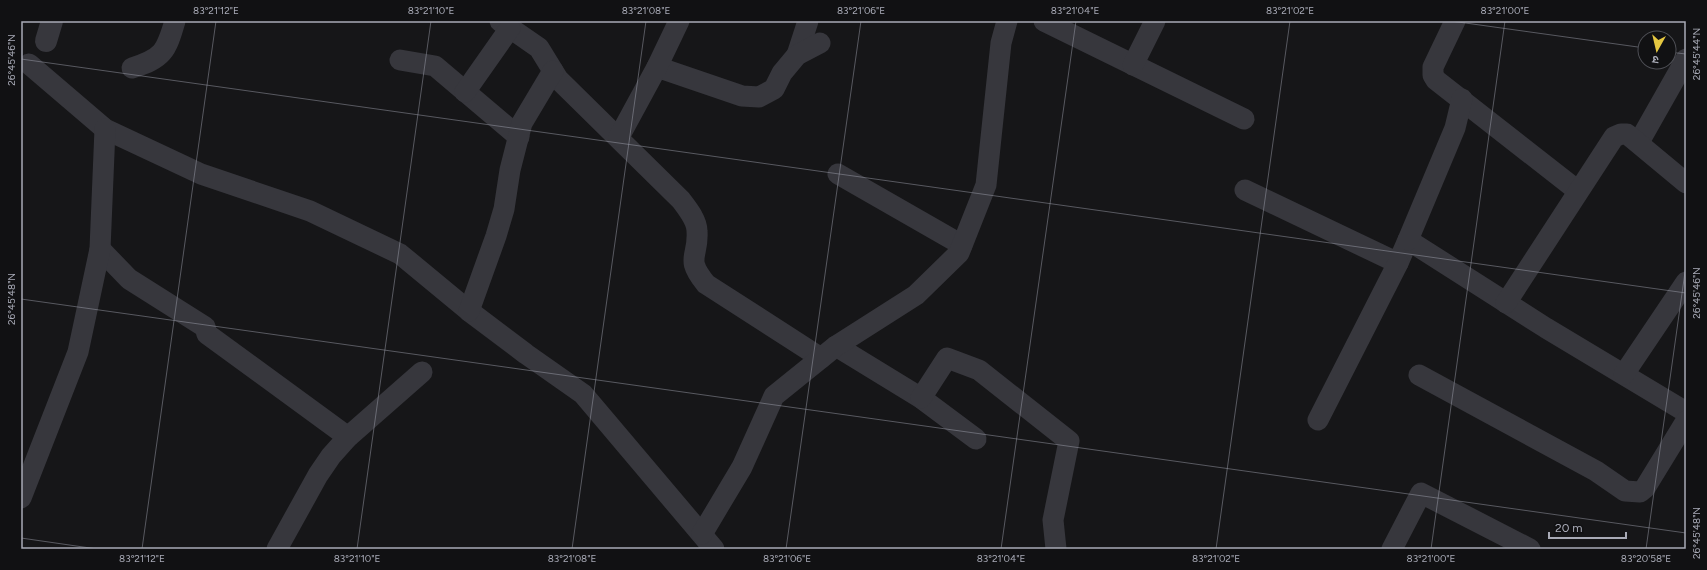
<svg xmlns="http://www.w3.org/2000/svg" width="1707" height="570" viewBox="0 0 1707 570" font-family="Figtree,'Noto Sans Devanagari',sans-serif">
<style>
.lines{fill:none;stroke-linecap:round;stroke-linejoin:round}
.minor{stroke:#37373d;stroke-width:21}
.tertiary{stroke:#37373d;stroke-width:22}
.ticks{fill:none;stroke:#a9abb7;stroke-width:1;stroke-opacity:0.45}
.neatline{fill:none;stroke:#a9abb7;stroke-width:1.5}
.ticks-label{font-size:10px;text-anchor:middle;fill:#a9abb7}
</style>
<rect width="100%" height="100%" fill="#161618"/>
<g class="lines">
<g class="minor">
<path d="M500 21 539 48 558 79 681 200C687 208 697 220 697 231 699 258 684 257 706 284L821 358"/>
<path d="M1044 21 1244 119"/>
<path d="M1455 21 1433 67V75L1436 80 1578 191"/>
<path d="M797 55 808 21"/>
<path d="M400 60 435 66 519 137"/>
<path d="M29 64 105 129 201 174 310 211 400 254 469 311 526 354 583 394 714 549"/>
<path d="M1133 65 1155 21"/>
<path d="M657 67 742 96 759 97 774 89 782 73 797 55 820 43"/>
<path d="M132 68C163 58 166 52 175 21"/>
<path d="M465 92 510 28"/>
<path d="M619 137 657 67 679 21"/>
<path d="M1639 142 1686 59"/>
<path d="M838 174 962 245"/>
<path d="M1245 190 1398 263 1408 240 1546 328 1686 412"/>
<path d="M1408 240 1455 128 1462 99"/>
<path d="M100 249 129 279 205 327 207 334 348 437"/>
<path d="M1506 303 1614 137 1621 134H1627L1686 183"/>
<path d="M469 311 496 236 504 209 510 170 522 123 553 71"/>
<path d="M836 346 921 398 976 439"/>
<path d="M1624 374 1686 282"/>
<path d="M1419 375 1596 471 1625 491 1640 492 1645 488 1686 421"/>
<path d="M921 398 947 358 979 370 1069 441 1053 520 1056 549"/>
<path d="M1318 420 1398 263"/>
<path d="M21 498 78 352 100 249 105 129"/>
<path d="M702 534 742 467 774 396 836 346 916 295 959 253 986 185 1001 43 1007 21"/>
<path d="M277 549 318 475 331 456 348 437 422 372"/>
<path d="M1392 549 1421 493 1530 549"/>
</g>
<path class="tertiary" d="M46 41 52 21"/>
</g>
<path class="ticks" d="M1451 21 1645 48M1669 52 1686 54M21 59 1686 293M21 299 1686 533M21 538 97 549M142 549 216 21M357 549 431 21M572 549 646 21M786 549 861 21M1001 549 1076 21M1216 549 1290 21M1431 549 1505 21M1646 549 1686 265"/>
<rect width="1707" height="570" fill="none" stroke="#111113" stroke-width="44"/>
<g transform="translate(1657 50) rotate(188)"><circle r="19" fill="#111113" stroke="#4e4f55"/>
<path d="M0-3L7 15L0 10L-7 15Z" fill="#e5c741"/>
<text y="-6" font-size="11" font-weight="bold" text-anchor="middle" fill="#a9abb7">उ</text>
</g>
<path d="M1549 532v6h77v-6" fill="none" stroke="#a9abb7" stroke-width="2"/>
<text x="1555" y="532" font-size="12" fill="#a9abb7" stroke="#111113" stroke-width="3" paint-order="stroke">20 m</text>
<rect x="22" y="22" width="1663" height="526" class="neatline"/>
<g class="ticks-label">
<text x="216" y="14">83°21'12"E</text>
<text x="431" y="14">83°21'10"E</text>
<text x="646" y="14">83°21'08"E</text>
<text x="861" y="14">83°21'06"E</text>
<text x="1075" y="14">83°21'04"E</text>
<text x="1290" y="14">83°21'02"E</text>
<text x="1505" y="14">83°21'00"E</text>
<text transform="translate(1696 54) rotate(-90)" y="4">26°45'44"N</text>
<text transform="translate(11 60) rotate(-90)" y="4">26°45'46"N</text>
<text transform="translate(1696 293) rotate(-90)" y="4">26°45'46"N</text>
<text transform="translate(11 299) rotate(-90)" y="4">26°45'48"N</text>
<text transform="translate(1696 533) rotate(-90)" y="4">26°45'48"N</text>
<text x="142" y="562">83°21'12"E</text>
<text x="357" y="562">83°21'10"E</text>
<text x="572" y="562">83°21'08"E</text>
<text x="787" y="562">83°21'06"E</text>
<text x="1001" y="562">83°21'04"E</text>
<text x="1216" y="562">83°21'02"E</text>
<text x="1431" y="562">83°21'00"E</text>
<text x="1646" y="562">83°20'58"E</text>
</g>
</svg>
